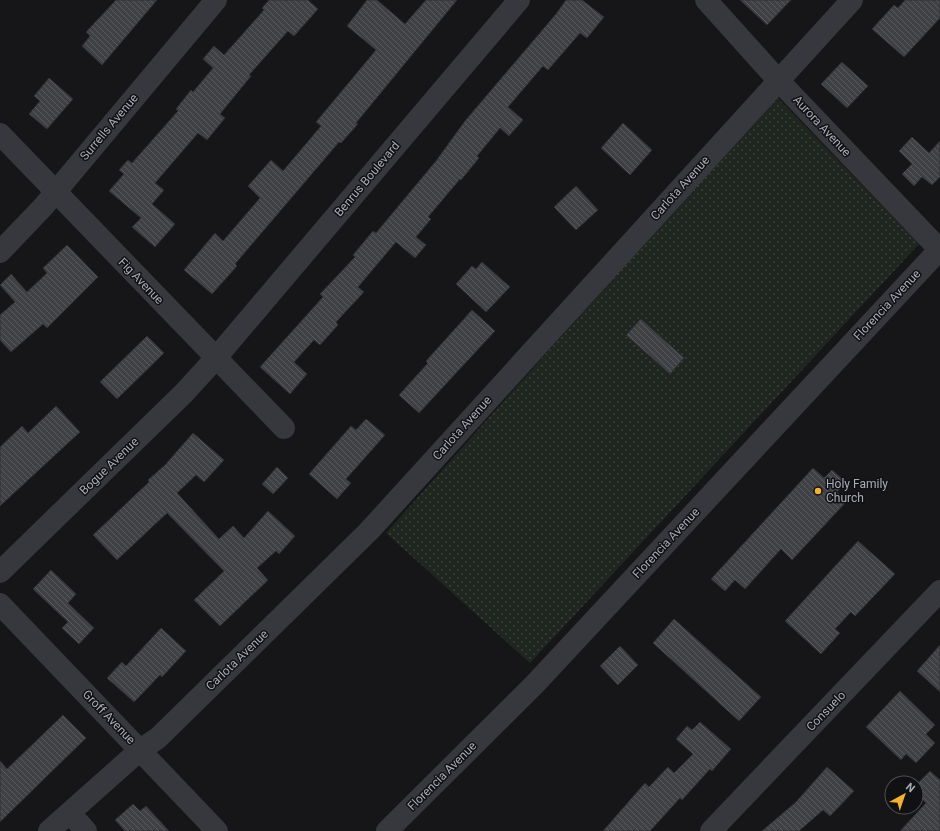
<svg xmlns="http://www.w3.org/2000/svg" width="940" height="831" viewBox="0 0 940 831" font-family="Roboto,sans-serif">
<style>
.park{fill:url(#park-dots)}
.building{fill:url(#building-back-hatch);stroke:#303034}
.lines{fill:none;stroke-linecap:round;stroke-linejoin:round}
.minor{stroke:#37383d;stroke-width:22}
.poi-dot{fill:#f2b134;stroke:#111113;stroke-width:1.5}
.labels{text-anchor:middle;stroke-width:3;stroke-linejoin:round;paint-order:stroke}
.street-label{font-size:12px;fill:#a8adb8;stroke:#111113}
.poi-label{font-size:12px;fill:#a8adb8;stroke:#111113;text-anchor:start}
</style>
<defs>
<pattern id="park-dots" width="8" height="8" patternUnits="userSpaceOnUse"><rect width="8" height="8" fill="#1e261f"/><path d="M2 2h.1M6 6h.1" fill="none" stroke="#3c433d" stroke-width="1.8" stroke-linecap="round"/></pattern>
<pattern id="building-back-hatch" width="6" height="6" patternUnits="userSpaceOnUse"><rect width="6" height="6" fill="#404145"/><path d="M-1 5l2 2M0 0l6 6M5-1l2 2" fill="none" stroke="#595a5e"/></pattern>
</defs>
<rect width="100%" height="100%" fill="#161618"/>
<path class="park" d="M776 96 919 244 530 663 386 533Z"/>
<g class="building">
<path d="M116 0H157L102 65 82 46 90 36 86 32Z"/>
<path d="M269 0H308L318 9 294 36 288 31 249 75 251 76 220 114 225 118 207 140 198 133 155 183 164 190 152 204 175 224 155 247 132 227 141 218 109 191 124 174 119 170 128 160 132 163 178 111 176 109 191 90 193 92 213 68 203 59 214 46 224 55 264 10 262 8Z"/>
<path d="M367 0H377L405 24 426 0H457L356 123 358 124 341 143 339 142 235 264 237 266 212 294 184 270 215 233 223 241 260 198 248 186 271 160 283 171 321 126 316 122 376 50 347 26Z"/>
<path d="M566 0H582L604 17 587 38 580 33 548 70 543 66 508 107 523 120 509 136 500 128 477 156 479 158 461 180 460 179 428 217 431 219 416 237 426 245 415 258 396 242 358 287 364 292 336 322 338 325 320 345 314 340 294 362 307 374 290 394 260 367 323 297 320 294 355 257 353 255 373 231 376 233 436 161 465 121 556 14Z"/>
<path d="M740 0H791L767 25Z"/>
<path d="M905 0H940V18L904 57 872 29 894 5 898 8Z"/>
<path d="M842 62 868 86 847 108 821 84Z"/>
<path d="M49 78 73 99 47 129 29 114 40 101 34 96Z"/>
<path d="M623 123 652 150 630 175 601 148Z"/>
<path d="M912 137 929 153 940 141V177L932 185 922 177 914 186 902 174 912 164 899 151Z"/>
<path d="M576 186 598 210 576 230 554 207Z"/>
<path d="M67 245 98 277 47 328 43 324 11 352 0 340V315L15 302 0 285 11 274 27 292 47 273 43 268Z"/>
<path d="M482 262 510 287 486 312 456 284 472 266 476 269Z"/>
<path d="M472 310 495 331 419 413 399 395 428 363 426 361Z"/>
<path d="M641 319 684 358 670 374 626 335Z"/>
<path d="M147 336 164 353 117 399 100 382Z"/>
<path d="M56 406 80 432 0 506V447L22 426 28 433Z"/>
<path d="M366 419 385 435 346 479 351 483 337 499 309 474 351 426 356 430Z"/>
<path d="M193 433 224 460 204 482 196 475 177 493 219 539 233 526 244 538 268 511 295 536 279 554 276 551 257 568 268 580 220 626 194 600 224 571 167 513 117 560 93 535 149 482 148 480 165 465Z"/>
<path d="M277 467 288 478 273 494 262 484Z"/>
<path d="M813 468 824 478 832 470 846 482 837 492 847 501 792 560 781 549 745 589 735 580 725 591 711 579Z"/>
<path d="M858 541 895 574 855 616 851 612 835 629 840 633 821 654 785 621Z"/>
<path d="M51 570 76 594 68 603 94 628 79 644 62 628 68 622 33 589Z"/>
<path d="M674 619 761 697 739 721 653 643Z"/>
<path d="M161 628 186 651 162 677 160 675 134 702 107 678 122 662 126 666Z"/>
<path d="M940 645V692L917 671Z"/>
<path d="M620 646 638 665 618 685 600 666Z"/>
<path d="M900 691 935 725 926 734 935 743 916 763 906 754 901 760 866 727Z"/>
<path d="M63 715 86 738 0 822V761L7 769Z"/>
<path d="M700 722 731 749 712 771 710 769 682 800 680 798 650 831H603L645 783 649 787 668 767 674 773 693 754 676 739 687 726 692 730Z"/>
<path d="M827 767 854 791 830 816 823 810 799 831H762L796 802Z"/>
<path d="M930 771 940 780V831H900L926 803 916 793V785Z"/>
<path d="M133 804 140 811 146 806 169 831H125L115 820Z"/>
</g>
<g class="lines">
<g class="minor">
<path d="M706 0 778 80 940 250"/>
<path d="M0 134 284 428"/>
<path d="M0 252 43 207 216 0"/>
<path d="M0 572 184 393 215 359 519 0"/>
<path d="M0 604 217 831"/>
<path d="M70 813 86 831"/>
<path d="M49 831 140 750 158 738 369 531 852 0"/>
<path d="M387 831 534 685 940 249"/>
<path d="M711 831 940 591"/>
</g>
</g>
<circle class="poi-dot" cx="818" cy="491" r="4"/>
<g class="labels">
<g class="street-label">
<text transform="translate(822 126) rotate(47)" y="4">Aurora Avenue</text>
<text transform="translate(109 127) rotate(-50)" y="4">Surrells Avenue</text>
<text transform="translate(367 179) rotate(-50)" y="4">Benrus Boulevard</text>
<text transform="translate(680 188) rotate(-48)" y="4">Carlota Avenue</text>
<text transform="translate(141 281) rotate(46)" y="4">Fig Avenue</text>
<text transform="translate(887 305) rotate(-47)" y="4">Florencia Avenue</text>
<text transform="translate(462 428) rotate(-48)" y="4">Carlota Avenue</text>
<text transform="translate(109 466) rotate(-44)" y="4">Bogue Avenue</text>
<text transform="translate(666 543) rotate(-47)" y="4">Florencia Avenue</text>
<text transform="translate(237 660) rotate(-44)" y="4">Carlota Avenue</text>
<text transform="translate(826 711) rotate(-46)" y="4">Consuelo</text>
<text transform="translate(109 717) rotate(46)" y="4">Groff Avenue</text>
<text transform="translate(442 776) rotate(-45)" y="4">Florencia Avenue</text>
</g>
<g class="poi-label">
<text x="826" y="488">Holy Family<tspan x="826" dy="14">Church</tspan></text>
</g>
</g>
<g transform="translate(904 795) rotate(40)"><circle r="19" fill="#111113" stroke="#4d4f55"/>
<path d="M0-3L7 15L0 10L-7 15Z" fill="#f2b134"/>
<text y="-6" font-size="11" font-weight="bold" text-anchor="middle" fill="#a8adb8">N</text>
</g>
</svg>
